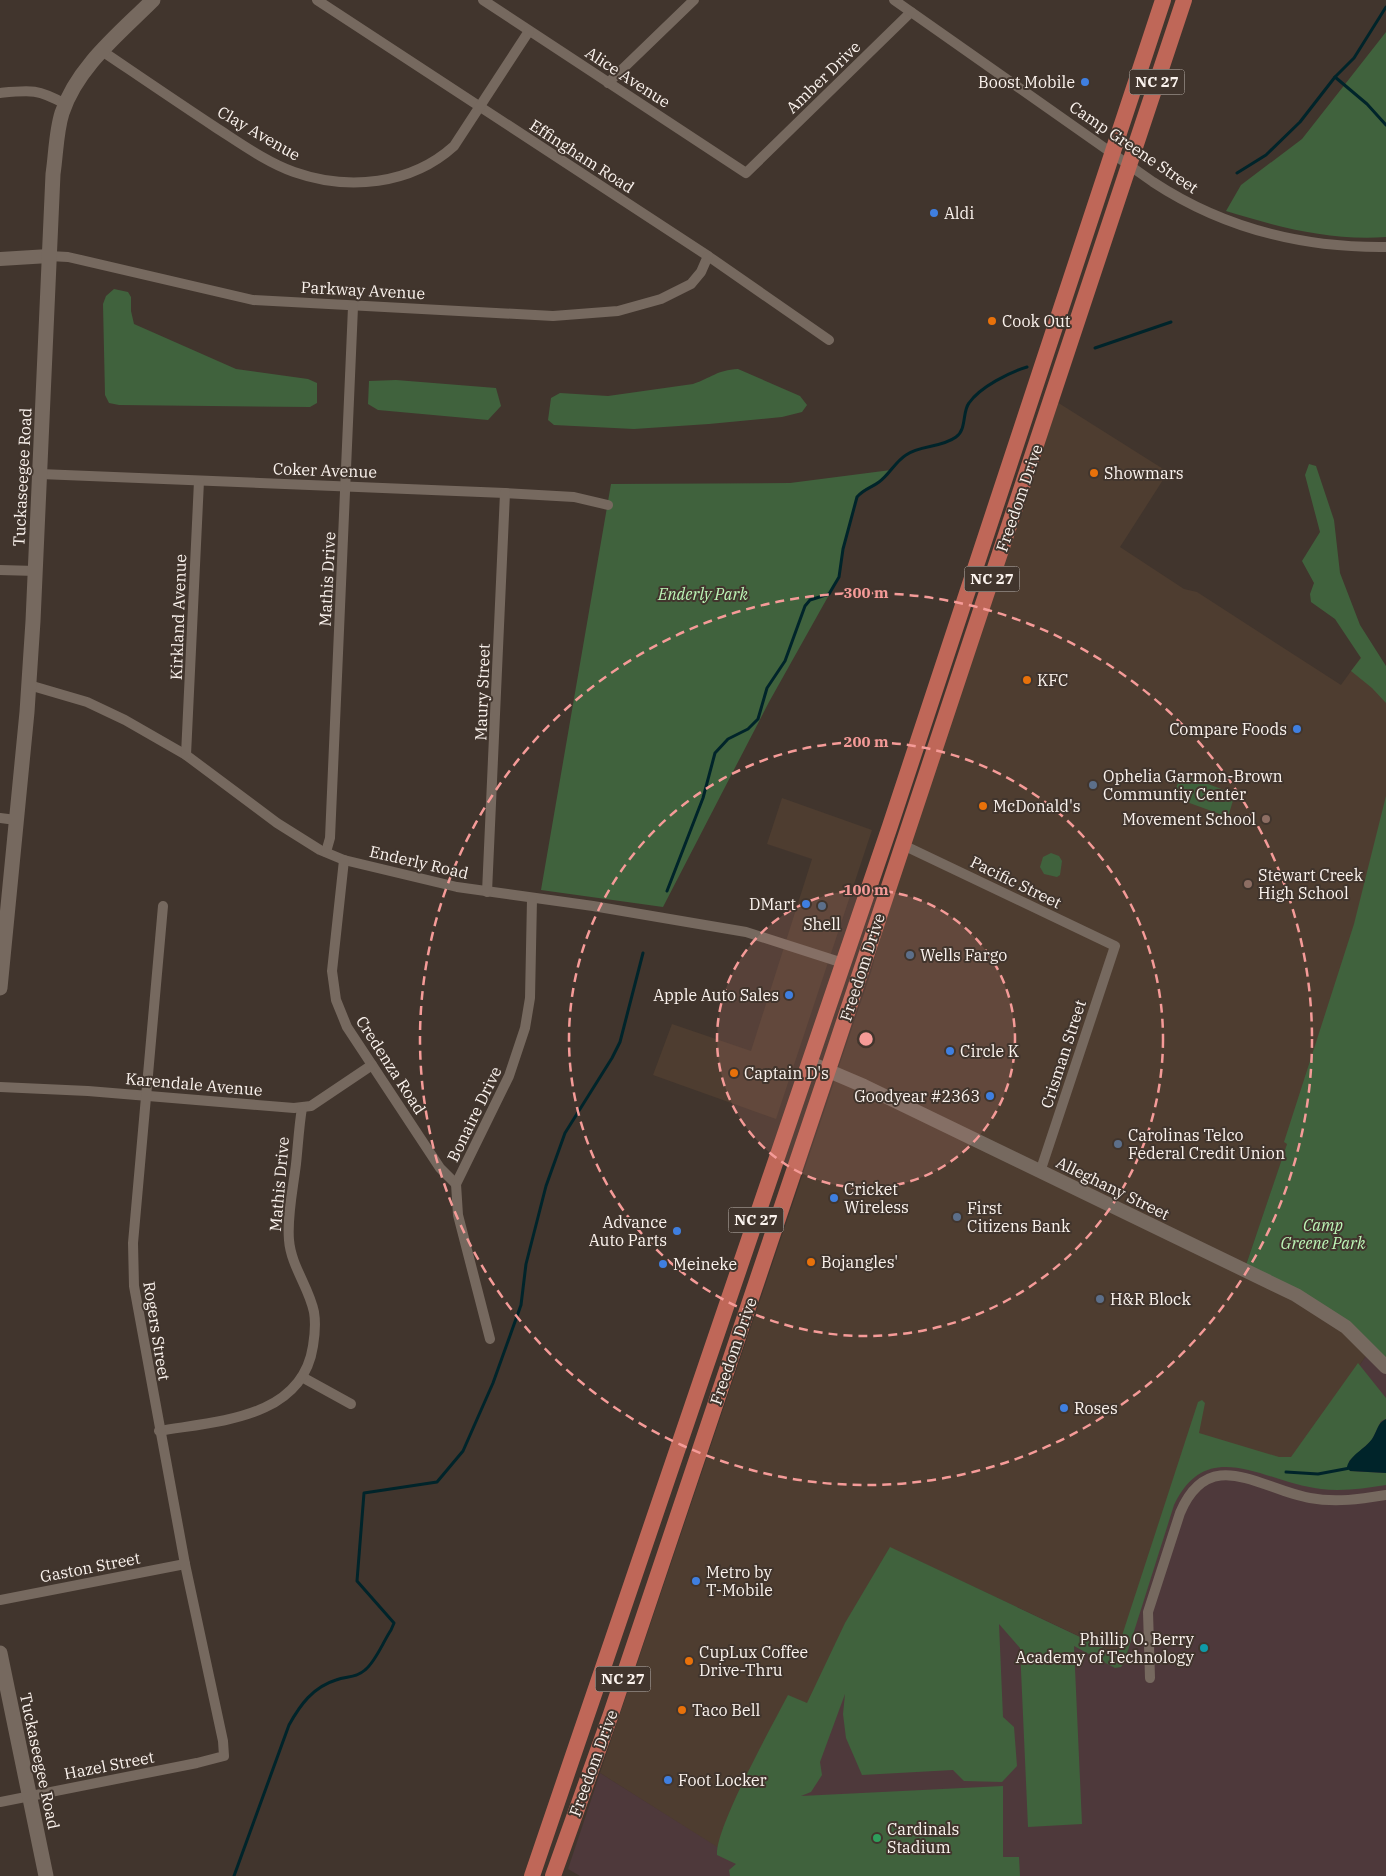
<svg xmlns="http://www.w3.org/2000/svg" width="1386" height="1876" viewBox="0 0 1386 1876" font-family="'IBM Plex Serif',serif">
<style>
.built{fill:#4e3d30}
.education{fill:#4e393b}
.green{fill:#40623d}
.water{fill:#00242a}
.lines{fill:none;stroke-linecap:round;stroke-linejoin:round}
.stream{stroke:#00242a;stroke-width:3}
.minor{stroke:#76695f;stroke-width:10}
.tertiary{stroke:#76695f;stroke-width:14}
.secondary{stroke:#76695f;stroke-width:15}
.primary{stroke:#bf6758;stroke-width:16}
.ring{fill:none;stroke:#f59b98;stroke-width:2.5;stroke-dasharray:9 6}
.shop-dot{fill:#3f7fe0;stroke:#41352d;stroke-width:2}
.food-dot{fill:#e8710a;stroke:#41352d;stroke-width:2}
.service-dot{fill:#5c6f8a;stroke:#41352d;stroke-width:2}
.education-dot{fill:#8d6e63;stroke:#41352d;stroke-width:2}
.culture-dot{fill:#0f9aa8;stroke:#41352d;stroke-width:2}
.leisure-dot{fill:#2e9e5b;stroke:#41352d;stroke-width:2}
.labels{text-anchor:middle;stroke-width:4;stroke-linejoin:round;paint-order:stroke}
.shield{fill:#41352d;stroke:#c3bab4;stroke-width:1}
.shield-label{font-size:15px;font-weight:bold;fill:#fbf3ee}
.street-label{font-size:16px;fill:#fbf3ee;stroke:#41352d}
.poi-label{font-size:16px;fill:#fbf3ee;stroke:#41352d;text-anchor:start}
.park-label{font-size:16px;font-style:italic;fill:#bdf6b7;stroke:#41352d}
.centre{fill:#f59b98;stroke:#41352d;stroke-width:2.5}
.ring-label{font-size:15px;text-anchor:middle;font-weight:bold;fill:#f59b98;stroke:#41352d;stroke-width:4;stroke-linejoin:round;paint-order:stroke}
</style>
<rect width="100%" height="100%" fill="#41352d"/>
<g class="built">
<path d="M1057 402 1168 472 1120 547 1184 589 1197 592 1341 685 1364 653 1386 685V855L1245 1268 837 1072 871 972 904 848Z"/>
<path d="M782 798 872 830 776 1119 653 1075 672 1024 751 1051 812 859 767 844Z"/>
<path d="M836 1076 1294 1296 1370 1350 1286 1474 1117 1654 897 1551 738 1861 600 1773Z"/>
</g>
<path class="education" d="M1370 1350 1386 1368V1876H580L568 1869 600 1773 738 1860 897 1551 1117 1654 1188 1443 1286 1474Z"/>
<g class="green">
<path d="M1386 32V237C1331 241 1278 227 1226 211L1241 185 1302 139Z"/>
<path d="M114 289 128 292 131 297V311L134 324 236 369 308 379 317 383V403L310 407 119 405 109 403 105 395 103 304 106 296Z"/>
<path d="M738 369 800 396 807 405 802 412 782 417 709 424 634 429 554 425 548 420 551 398 560 393 608 396 693 384C711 378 717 370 738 369Z"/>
<path d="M396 380 496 388 501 406 488 420 378 410 368 404 369 381Z"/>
<path d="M1309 464 1316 466 1334 520 1340 573 1360 625 1386 666V703L1372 688 1351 671 1361 658 1335 619 1311 602 1310 594 1314 583 1302 561 1320 532 1305 475Z"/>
<path d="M891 470 880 482 863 490 857 497 843 549 839 577 769 702 663 907 541 890 611 484 790 483Z"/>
<path d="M1181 774 1235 794 1228 817 1173 797Z"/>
<path d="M1386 796V1365L1368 1345 1245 1268 1287 1144 1284 1142 1354 924Z"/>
<path d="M1051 853 1059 856 1062 861 1060 875 1057 877 1044 874 1040 867 1043 857Z"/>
<path d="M1358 1363 1386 1398V1419L1381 1421 1372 1440 1349 1461 1350 1471 1386 1473V1485C1365 1488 1343 1492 1321 1489 1265 1483 1208 1434 1174 1505L1124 1663 1121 1667 1115 1668 1074 1646 1082 1824 1028 1827 1020 1648 999 1624 1003 1717 1014 1727 1017 1766 1002 1782 964 1781 953 1770 862 1775 846 1738 843 1714 845 1694 820 1762 822 1775 811 1792 801 1796 1003 1786V1857H1019L1020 1876H730L729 1870 736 1864 717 1855C715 1828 773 1724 788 1695L807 1703 845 1623 890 1547 1116 1654 1198 1402 1202 1400 1205 1403 1199 1433 1279 1457H1291Z"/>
</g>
<path class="water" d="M1386 1419V1473L1350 1471 1347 1467C1350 1455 1365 1449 1372 1439 1377 1432 1377 1423 1386 1419Z"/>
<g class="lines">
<g class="stream">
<path d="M1335 77 1367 104 1386 125"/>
<path d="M1237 173 1266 155 1300 122 1335 77 1354 58 1386 7"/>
<path d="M1095 348 1171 322"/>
<path d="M667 891 703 798 715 753 728 739 748 729 758 719 767 688 785 661 805 606 810 600 829 594 839 577 843 549 857 497C864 489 871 488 879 482 889 475 895 462 906 455 920 445 941 448 956 437 967 429 962 412 969 403 980 387 1010 372 1027 367"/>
<path d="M1286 1472 1318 1474 1350 1468"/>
<path d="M234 1876 289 1725C300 1705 313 1687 336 1680 347 1676 356 1678 365 1670 376 1661 383 1642 391 1630L394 1623 357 1581 364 1493 437 1482 463 1451 493 1383 521 1305 526 1264 546 1186 565 1133 612 1058 620 1042 643 953"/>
</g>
<g class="minor">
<path d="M317 0 708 256 829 340"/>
<path d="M483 0 746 173 911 12"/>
<path d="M894 0 1153 182C1223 228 1302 248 1386 247"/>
<path d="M102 51C139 76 177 102 215 127 240 143 266 162 294 172 348 191 411 185 454 146L529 31"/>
<path d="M608 83 694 0"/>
<path d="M0 93C31 90 38 89 65 104"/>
<path d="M49 256 68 257 253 300 553 316 618 311 661 299 691 284 701 272 708 256"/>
<path d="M40 474 505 493 574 497 608 505"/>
<path d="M0 570 36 571"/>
<path d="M29 685 87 702 125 720 186 755 277 823 320 850 344 860 457 887 593 906 746 932 843 963"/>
<path d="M186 755 199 481"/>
<path d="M0 818 16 820"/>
<path d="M903 845 1115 946 1040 1172"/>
<path d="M326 852 330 838 353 307"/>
<path d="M344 860 332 971 336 1000 347 1027 440 1168 456 1184"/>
<path d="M487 892 505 493"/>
<path d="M0 1087 88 1091 294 1108 311 1106 372 1065"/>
<path d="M490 1339 458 1215 456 1184 509 1076 525 1028 530 998 532 899"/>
<path d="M302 1377 351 1404"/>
<path d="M159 1431C217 1421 302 1419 313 1346 315 1334 316 1324 314 1312 309 1287 291 1266 289 1240 287 1216 293 1189 296 1164 298 1145 299 1126 302 1108"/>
<path d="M0 1600 185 1564"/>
<path d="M1150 1678 1148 1612 1180 1513C1209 1444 1260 1489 1310 1498 1336 1503 1361 1499 1386 1495"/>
<path d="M0 1802 197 1763 224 1756 223 1741 185 1564 134 1286 133 1243 163 906"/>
</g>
<g class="tertiary">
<path d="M0 259 49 256"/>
<path d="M810 1063 864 1086 1296 1295 1346 1327 1386 1367"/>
</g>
<g class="secondary">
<path d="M0 988 27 712 33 621 53 174C56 154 56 132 62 113 77 67 120 33 153 0"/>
<path d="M0 1653 46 1876"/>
</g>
<g class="primary">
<path d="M532 1876 890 826 1163 0"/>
<path d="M553 1876 611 1714 828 1070 1184 0"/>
</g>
</g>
<circle cx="866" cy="1039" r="149" fill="#f59b98" fill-opacity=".12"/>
<g class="ring">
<circle cx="866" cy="1039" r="149"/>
<circle cx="866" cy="1039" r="297"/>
<circle cx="866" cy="1039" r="446"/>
</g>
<g class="shop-dot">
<circle cx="1085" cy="82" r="5"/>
<circle cx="934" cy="213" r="5"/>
<circle cx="1297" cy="729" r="5"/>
<circle cx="806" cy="904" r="5"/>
<circle cx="789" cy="995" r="5"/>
<circle cx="950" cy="1051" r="5"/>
<circle cx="990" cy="1096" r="5"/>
<circle cx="834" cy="1198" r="5"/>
<circle cx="677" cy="1231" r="5"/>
<circle cx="663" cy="1264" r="5"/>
<circle cx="1064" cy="1408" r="5"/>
<circle cx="696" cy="1581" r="5"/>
<circle cx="668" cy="1780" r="5"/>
</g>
<g class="food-dot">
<circle cx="992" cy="321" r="5"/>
<circle cx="1094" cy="473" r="5"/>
<circle cx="1027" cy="680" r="5"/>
<circle cx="983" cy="806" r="5"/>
<circle cx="734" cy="1073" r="5"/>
<circle cx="811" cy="1262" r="5"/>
<circle cx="689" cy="1661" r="5"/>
<circle cx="682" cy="1710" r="5"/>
</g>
<g class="service-dot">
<circle cx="1093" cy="785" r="5"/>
<circle cx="822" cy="906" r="5"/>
<circle cx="910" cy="955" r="5"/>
<circle cx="1118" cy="1144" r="5"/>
<circle cx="957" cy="1217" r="5"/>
<circle cx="1100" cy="1299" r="5"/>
</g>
<g class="education-dot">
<circle cx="1266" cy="819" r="5"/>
<circle cx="1248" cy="884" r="5"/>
</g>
<circle class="culture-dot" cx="1204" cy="1648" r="5"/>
<circle class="leisure-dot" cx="877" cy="1838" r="5"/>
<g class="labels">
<g class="shield">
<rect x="1129.5" y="69.5" width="55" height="25" rx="4"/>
<rect x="964.5" y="566.5" width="55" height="25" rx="4"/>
<rect x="728.5" y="1207.5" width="55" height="25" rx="4"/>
<rect x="595.5" y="1666.5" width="55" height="25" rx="4"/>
</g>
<g class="shield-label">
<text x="1157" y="87">NC 27</text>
<text x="992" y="584">NC 27</text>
<text x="756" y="1225">NC 27</text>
<text x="623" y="1684">NC 27</text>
</g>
<g class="street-label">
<text transform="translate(628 77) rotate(33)" y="6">Alice Avenue</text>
<text transform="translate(823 77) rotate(-44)" y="6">Amber Drive</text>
<text transform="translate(259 133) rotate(30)" y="6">Clay Avenue</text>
<text transform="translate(1134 147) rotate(34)" y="6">Camp Greene Street</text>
<text transform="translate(582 156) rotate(33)" y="6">Effingham Road</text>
<text transform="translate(363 290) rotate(3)" y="6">Parkway Avenue</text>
<text transform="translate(325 470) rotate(2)" y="6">Coker Avenue</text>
<text transform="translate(22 477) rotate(-87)" y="6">Tuckaseegee Road</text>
<text transform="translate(1019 498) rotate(-71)" y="6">Freedom Drive</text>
<text transform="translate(327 579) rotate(-87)" y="6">Mathis Drive</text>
<text transform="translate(178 617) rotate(-88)" y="6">Kirkland Avenue</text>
<text transform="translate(482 692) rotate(-88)" y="6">Maury Street</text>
<text transform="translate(419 862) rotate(13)" y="6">Enderly Road</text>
<text transform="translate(1016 882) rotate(26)" y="6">Pacific Street</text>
<text transform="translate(862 967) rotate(-72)" y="6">Freedom Drive</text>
<text transform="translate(1063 1054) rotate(-72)" y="6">Crisman Street</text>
<text transform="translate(391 1065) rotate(57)" y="6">Credenza Road</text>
<text transform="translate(194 1084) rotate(5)" y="6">Karendale Avenue</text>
<text transform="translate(474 1114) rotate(-64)" y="6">Bonaire Drive</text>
<text transform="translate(279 1184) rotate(-85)" y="6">Mathis Drive</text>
<text transform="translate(1113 1188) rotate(26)" y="6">Alleghany Street</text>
<text transform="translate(157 1331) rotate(81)" y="6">Rogers Street</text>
<text transform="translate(733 1351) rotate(-71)" y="6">Freedom Drive</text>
<text transform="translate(90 1567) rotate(-11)" y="6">Gaston Street</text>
<text transform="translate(40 1761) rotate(78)" y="6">Tuckaseegee Road</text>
<text transform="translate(593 1763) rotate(-70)" y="6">Freedom Drive</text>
<text transform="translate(109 1765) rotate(-11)" y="6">Hazel Street</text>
</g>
<g class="poi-label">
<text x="1075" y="88" text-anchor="end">Boost Mobile</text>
<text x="944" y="219">Aldi</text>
<text x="1002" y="327">Cook Out</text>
<text x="1104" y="479">Showmars</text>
<text x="1037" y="686">KFC</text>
<text x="1287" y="735" text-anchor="end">Compare Foods</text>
<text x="1103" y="782">Ophelia Garmon-Brown<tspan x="1103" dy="18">Communtiy Center</tspan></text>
<text x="993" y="812">McDonald's</text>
<text x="1256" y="825" text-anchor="end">Movement School</text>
<text x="1258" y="881">Stewart Creek<tspan x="1258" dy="18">High School</tspan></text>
<text x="796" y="910" text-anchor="end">DMart</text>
<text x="822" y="930" text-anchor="middle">Shell</text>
<text x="920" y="961">Wells Fargo</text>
<text x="779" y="1001" text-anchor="end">Apple Auto Sales</text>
<text x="960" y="1057">Circle K</text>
<text x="744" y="1079">Captain D's</text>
<text x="980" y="1102" text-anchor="end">Goodyear #2363</text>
<text x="1128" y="1141">Carolinas Telco<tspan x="1128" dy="18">Federal Credit Union</tspan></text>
<text x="844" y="1195">Cricket<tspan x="844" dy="18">Wireless</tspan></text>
<text x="967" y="1214">First<tspan x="967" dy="18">Citizens Bank</tspan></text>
<text x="667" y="1228" text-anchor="end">Advance<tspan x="667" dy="18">Auto Parts</tspan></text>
<text x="821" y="1268">Bojangles'</text>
<text x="673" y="1270">Meineke</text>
<text x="1110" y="1305">H&amp;R Block</text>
<text x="1074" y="1414">Roses</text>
<text x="706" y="1578">Metro by<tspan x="706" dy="18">T-Mobile</tspan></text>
<text x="1194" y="1645" text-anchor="end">Phillip O. Berry<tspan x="1194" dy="18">Academy of Technology</tspan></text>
<text x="699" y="1658">CupLux Coffee<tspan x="699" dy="18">Drive-Thru</tspan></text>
<text x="692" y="1716">Taco Bell</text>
<text x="678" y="1786">Foot Locker</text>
<text x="887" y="1835">Cardinals<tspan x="887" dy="18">Stadium</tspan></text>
</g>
<g class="park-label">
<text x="703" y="600">Enderly Park</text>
<text x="1323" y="1231">Camp<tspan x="1323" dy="18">Greene Park</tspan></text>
</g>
</g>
<circle cx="866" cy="1039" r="8" class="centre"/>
<g class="ring-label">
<text x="866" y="598">300 m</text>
<text x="866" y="747">200 m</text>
<text x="866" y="895">100 m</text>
</g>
</svg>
